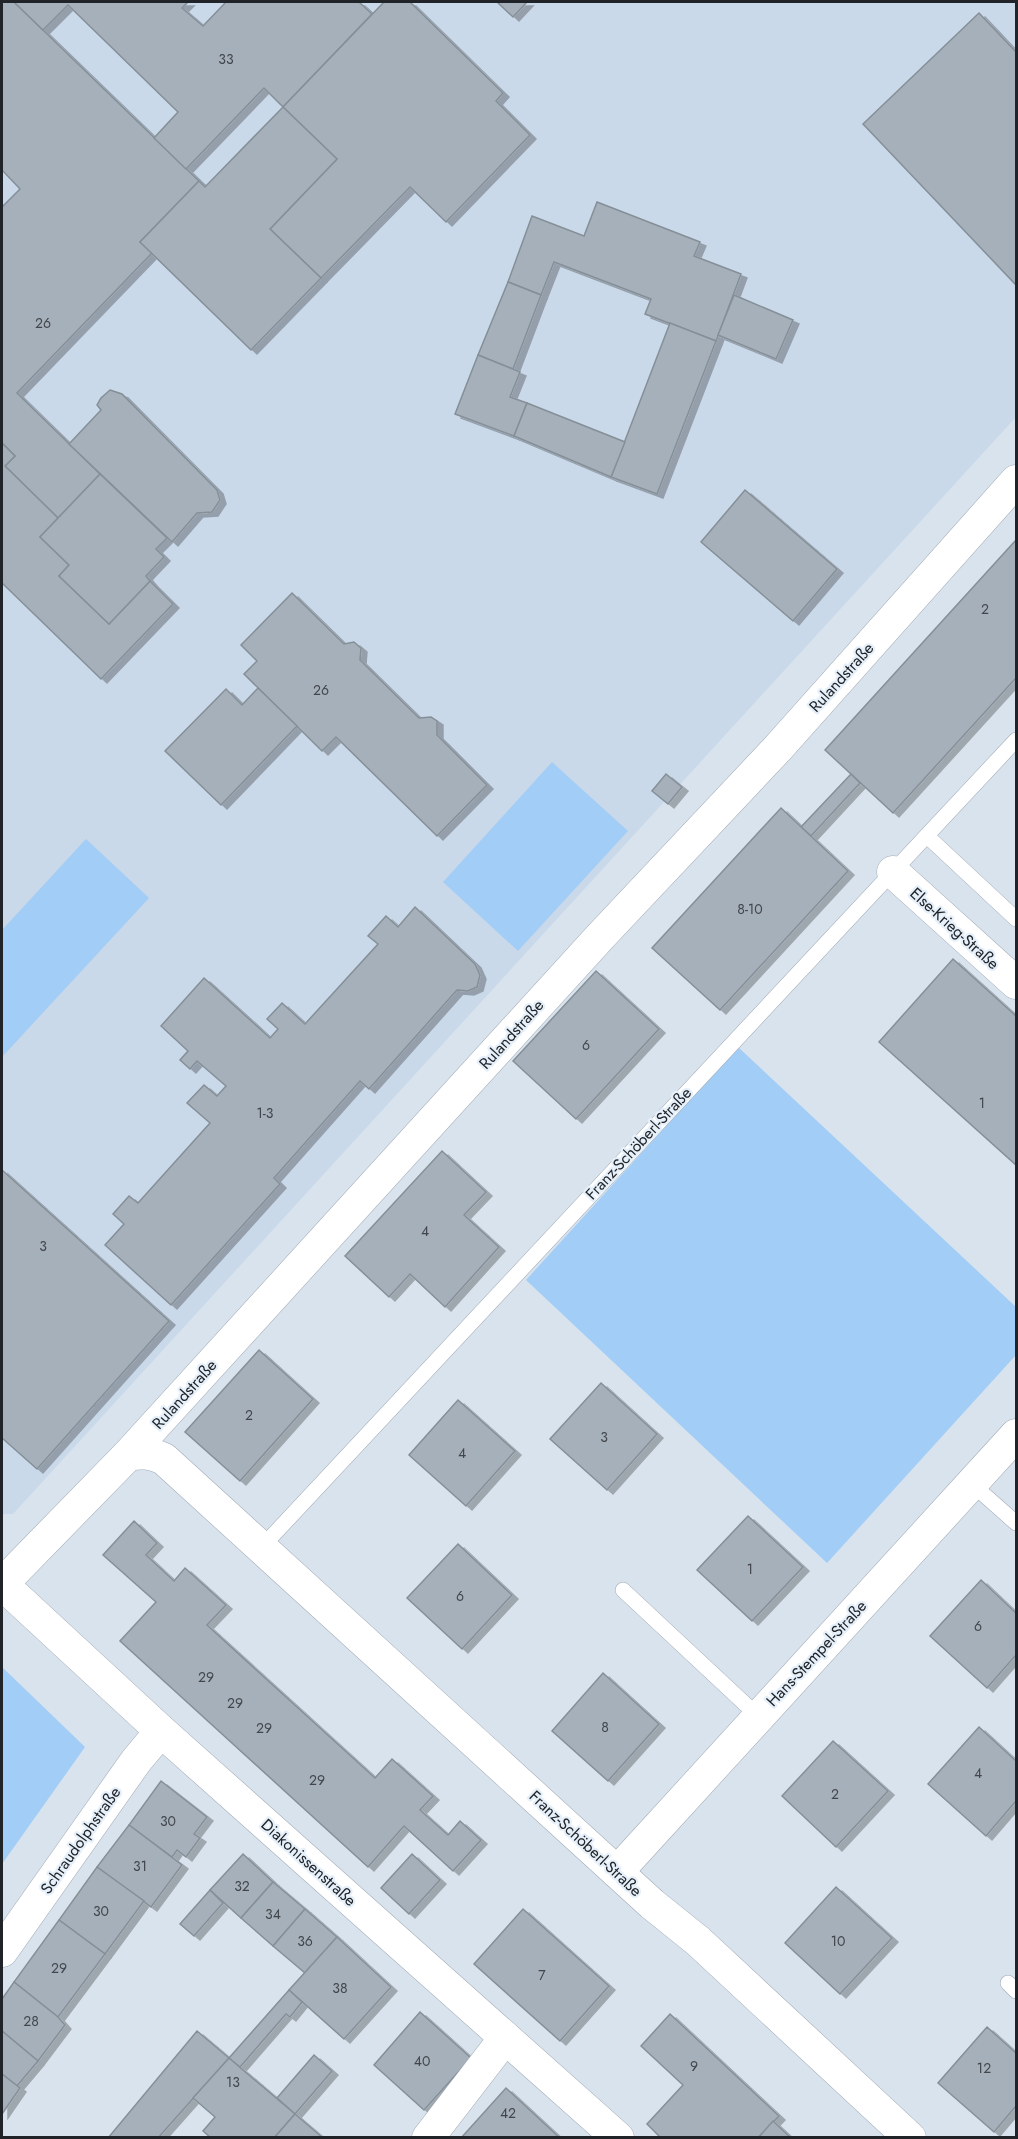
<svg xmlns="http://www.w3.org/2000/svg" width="1018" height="2139" viewBox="0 0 1018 2139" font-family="Jost,sans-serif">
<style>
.built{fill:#cad9e9}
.green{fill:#a2cdf6}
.building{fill:#a6b0ba;stroke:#858f98;stroke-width:1.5;filter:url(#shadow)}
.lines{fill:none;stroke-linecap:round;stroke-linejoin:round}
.service-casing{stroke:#a0aab4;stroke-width:16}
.minor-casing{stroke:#a0aab4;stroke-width:33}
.service{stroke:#fff;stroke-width:15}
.minor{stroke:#fff;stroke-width:32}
.labels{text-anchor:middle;stroke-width:4.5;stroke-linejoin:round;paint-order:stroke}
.number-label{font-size:14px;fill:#42464c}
.street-label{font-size:16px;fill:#202327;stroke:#e6f0fa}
</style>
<defs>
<filter id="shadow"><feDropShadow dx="6" dy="4" stdDeviation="0" flood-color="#0004"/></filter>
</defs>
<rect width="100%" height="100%" fill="#d8e3ed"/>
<path class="built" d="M2 2H1016V417L13 1514H2Z"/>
<g class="green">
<path d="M552 762 628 831 518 951 443 882Z"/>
<path d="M86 839 149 898 2 1057V930Z"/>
<path d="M738 1047 1016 1307V1355L827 1563 526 1280Z"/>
<path d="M2 1667 85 1747 2 1864Z"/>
</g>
<g class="building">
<path d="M2 2H14L199 181 140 242 152 253 17 393 100 474 58 518 5 466 15 456 2 443V207L20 189 2 170Z"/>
<path d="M14 2H188L182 8 203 26 226 2H359L372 14 283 107 264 88 186 169 154 138 178 112 68 5 43 30Z"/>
<path d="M384 2H410L503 93 496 101 530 135 446 222 410 187 321 278 270 229 337 159 283 107Z"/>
<path d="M497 2H527L513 17Z"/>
<path d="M979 13 1016 52V285L863 124Z"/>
<path d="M283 107 337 159 270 229 321 278 251 350 140 242 199 181 205 187Z"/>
<path d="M597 202 700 242 694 256 741 274 716 341 645 314 651 299 554 262 541 295 508 282 532 216 584 236Z"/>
<path d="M508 282 541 295 513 369 478 355Z"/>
<path d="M734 295 793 320 776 359 718 335Z"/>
<path d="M670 323 716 341 657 494 611 477Z"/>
<path d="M478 355 520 372 510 397 527 403 514 436 455 414Z"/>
<path d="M110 390 122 394 217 490 220 500 212 512 197 513 172 542 69 444 101 410 97 405 101 398Z"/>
<path d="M527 403 625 442 611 477 514 436Z"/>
<path d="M2 443 15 456 5 466 58 518 40 537 69 565 59 576 109 624 150 581 173 604 101 679 2 583Z"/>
<path d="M100 474 167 538 156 549 164 557 146 576 150 581 109 624 59 576 69 565 40 537Z"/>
<path d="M745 490 837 569 793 621 701 542Z"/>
<path d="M1016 540V678L893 813 825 750Z"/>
<path d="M292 593 344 644 354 642 361 648 360 660 419 718 431 717 437 721V735L487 785 437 836 336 737 322 751 244 674 257 661 241 645Z"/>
<path d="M258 688 297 726 221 805 165 751 226 689 242 705Z"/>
<path d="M666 774 682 787 668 804 652 791Z"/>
<path d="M851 774 860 783 811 836 801 827Z"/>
<path d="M781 808 848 871 720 1010 652 948Z"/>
<path d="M415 907 475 964 480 975 477 987 468 991 457 990 369 1089 360 1081 274 1178 280 1184 171 1305 105 1245 124 1224 113 1214 129 1196 138 1203 210 1123 187 1103 204 1085 217 1096 226 1086 197 1061 190 1069 180 1060 188 1051 161 1026 204 978 270 1038 278 1029 267 1019 282 1003 305 1024 378 944 368 936 386 916 398 927Z"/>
<path d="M953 959 1016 1016V1165L879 1042Z"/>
<path d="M596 971 659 1029 576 1119 513 1061Z"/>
<path d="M442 1151 486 1192 464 1215 499 1247 445 1307 410 1274 389 1297 345 1256Z"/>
<path d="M2 1170 169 1321 37 1469 2 1438Z"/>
<path d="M259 1350 313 1399 240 1481 185 1432Z"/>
<path d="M601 1383 657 1434 607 1490 550 1439Z"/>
<path d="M458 1400 515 1451 466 1506 409 1455Z"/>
<path d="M748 1516 803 1567 752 1621 697 1570Z"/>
<path d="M134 1521 157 1543 146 1555 174 1581 185 1568 226 1605 207 1625 375 1778 392 1759 433 1796 420 1810 448 1835 460 1821 481 1840 453 1871 404 1826 368 1867 120 1641 156 1602 103 1555Z"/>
<path d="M458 1544 512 1595 462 1649 407 1598Z"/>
<path d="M981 1580 1016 1613V1655L987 1688 930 1636Z"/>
<path d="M603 1673 659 1724 608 1781 552 1731Z"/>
<path d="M979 1727 1016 1761V1801L986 1836 928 1784Z"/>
<path d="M833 1741 888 1791 836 1847 782 1796Z"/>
<path d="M161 1781 207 1817 194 1834 200 1838 186 1857 177 1850 172 1857 129 1825Z"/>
<path d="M129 1825 182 1865 151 1907 97 1867Z"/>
<path d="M243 1854 273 1882 241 1918 210 1890Z"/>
<path d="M412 1854 440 1880 409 1914 381 1888Z"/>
<path d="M97 1867 144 1901 105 1954 59 1920Z"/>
<path d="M273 1882 305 1909 273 1946 241 1918Z"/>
<path d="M836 1887 892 1938 840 1994 785 1943Z"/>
<path d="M210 1890 223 1903 194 1936 180 1924Z"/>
<path d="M305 1909 337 1937 305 1973 273 1946Z"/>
<path d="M523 1909 609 1986 560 2041 474 1964Z"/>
<path d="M59 1920 105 1954 58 2017 14 1982Z"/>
<path d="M337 1937 391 1987 344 2039 289 1990Z"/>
<path d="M14 1982 58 2017 65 2025 38 2061 2 2031V1999Z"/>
<path d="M289 1990 302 2002 290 2017 286 2014 240 2067 229 2058Z"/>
<path d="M420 2012 471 2058 424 2110 374 2065Z"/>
<path d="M670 2014 779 2116 758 2138H661L647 2124 683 2085 641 2046Z"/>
<path d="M987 2027 1016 2053V2106L994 2132 938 2083Z"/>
<path d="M2 2031 38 2061 17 2086 2 2074Z"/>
<path d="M197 2031 229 2058 158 2138H108Z"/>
<path d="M314 2055 332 2071 295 2114 277 2098Z"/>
<path d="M229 2058 295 2114 274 2138H211L203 2131 215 2117 193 2098Z"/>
<path d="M2 2074 20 2088 2 2114Z"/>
<path d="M506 2088 560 2138H461Z"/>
<path d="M295 2114 323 2138H274Z"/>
<path d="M773 2121 791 2138H758Z"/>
</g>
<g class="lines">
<g class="service-casing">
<g id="service">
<path d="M927 836 1016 919"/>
<path d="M972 1484 1016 1523"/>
<path d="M261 1548 1016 740"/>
<path d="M623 1590 758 1716"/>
<path d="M1008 1983 1016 1991"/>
</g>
</g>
<g class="minor-casing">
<g id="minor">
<path d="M893 872 1016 983"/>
<path d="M128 1455C142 1452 151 1453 164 1459L652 1904 698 1941 910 2138"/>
<path d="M617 1872 1016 1435"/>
<path d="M2 1951 136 1761 161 1731"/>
<path d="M428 2138 505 2038"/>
<path d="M618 2138 161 1731 2 1584 128 1455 599 938 778 748 1016 481"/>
</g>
</g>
<use href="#service" class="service"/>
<use href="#minor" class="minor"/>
</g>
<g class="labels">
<g class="number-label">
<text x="226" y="64">33</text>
<text x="43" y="328">26</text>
<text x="985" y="614">2</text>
<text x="321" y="695">26</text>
<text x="750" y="914">8-10</text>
<text x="586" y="1050">6</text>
<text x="982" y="1108">1</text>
<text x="265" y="1118">1-3</text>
<text x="425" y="1236">4</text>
<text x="43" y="1251">3</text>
<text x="249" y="1420">2</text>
<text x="604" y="1442">3</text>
<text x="462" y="1458">4</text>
<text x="750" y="1574">1</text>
<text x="460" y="1601">6</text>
<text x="978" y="1631">6</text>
<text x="206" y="1682">29</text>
<text x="235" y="1708">29</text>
<text x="605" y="1732">8</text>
<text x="264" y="1733">29</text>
<text x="978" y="1778">4</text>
<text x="317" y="1785">29</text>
<text x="835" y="1799">2</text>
<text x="168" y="1826">30</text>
<text x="140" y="1871">31</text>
<text x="242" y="1891">32</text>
<text x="101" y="1916">30</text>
<text x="273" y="1919">34</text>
<text x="305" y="1946">36</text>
<text x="838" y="1946">10</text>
<text x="59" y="1973">29</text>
<text x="542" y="1980">7</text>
<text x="340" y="1993">38</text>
<text x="31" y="2026">28</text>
<text x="422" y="2066">40</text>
<text x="694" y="2071">9</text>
<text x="984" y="2073">12</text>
<text x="233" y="2087">13</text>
<text x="508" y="2118">42</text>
</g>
<g class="street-label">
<text transform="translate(841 677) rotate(-48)" y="6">Rulandstraße</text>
<text transform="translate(955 928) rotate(42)" y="6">Else-Krieg-Straße</text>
<text transform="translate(511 1034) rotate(-48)" y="6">Rulandstraße</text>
<text transform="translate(638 1143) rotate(-47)" y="6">Franz-Schöberl-Straße</text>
<text transform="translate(184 1394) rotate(-48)" y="6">Rulandstraße</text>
<text transform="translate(816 1653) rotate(-47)" y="6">Hans-Stempel-Straße</text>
<text transform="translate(80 1840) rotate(-55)" y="6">Schraudolphstraße</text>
<text transform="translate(586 1843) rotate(43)" y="6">Franz-Schöberl-Straße</text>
<text transform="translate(309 1862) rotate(42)" y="6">Diakonissenstraße</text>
</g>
</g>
<rect width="1018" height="2139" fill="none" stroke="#202327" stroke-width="6"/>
</svg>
